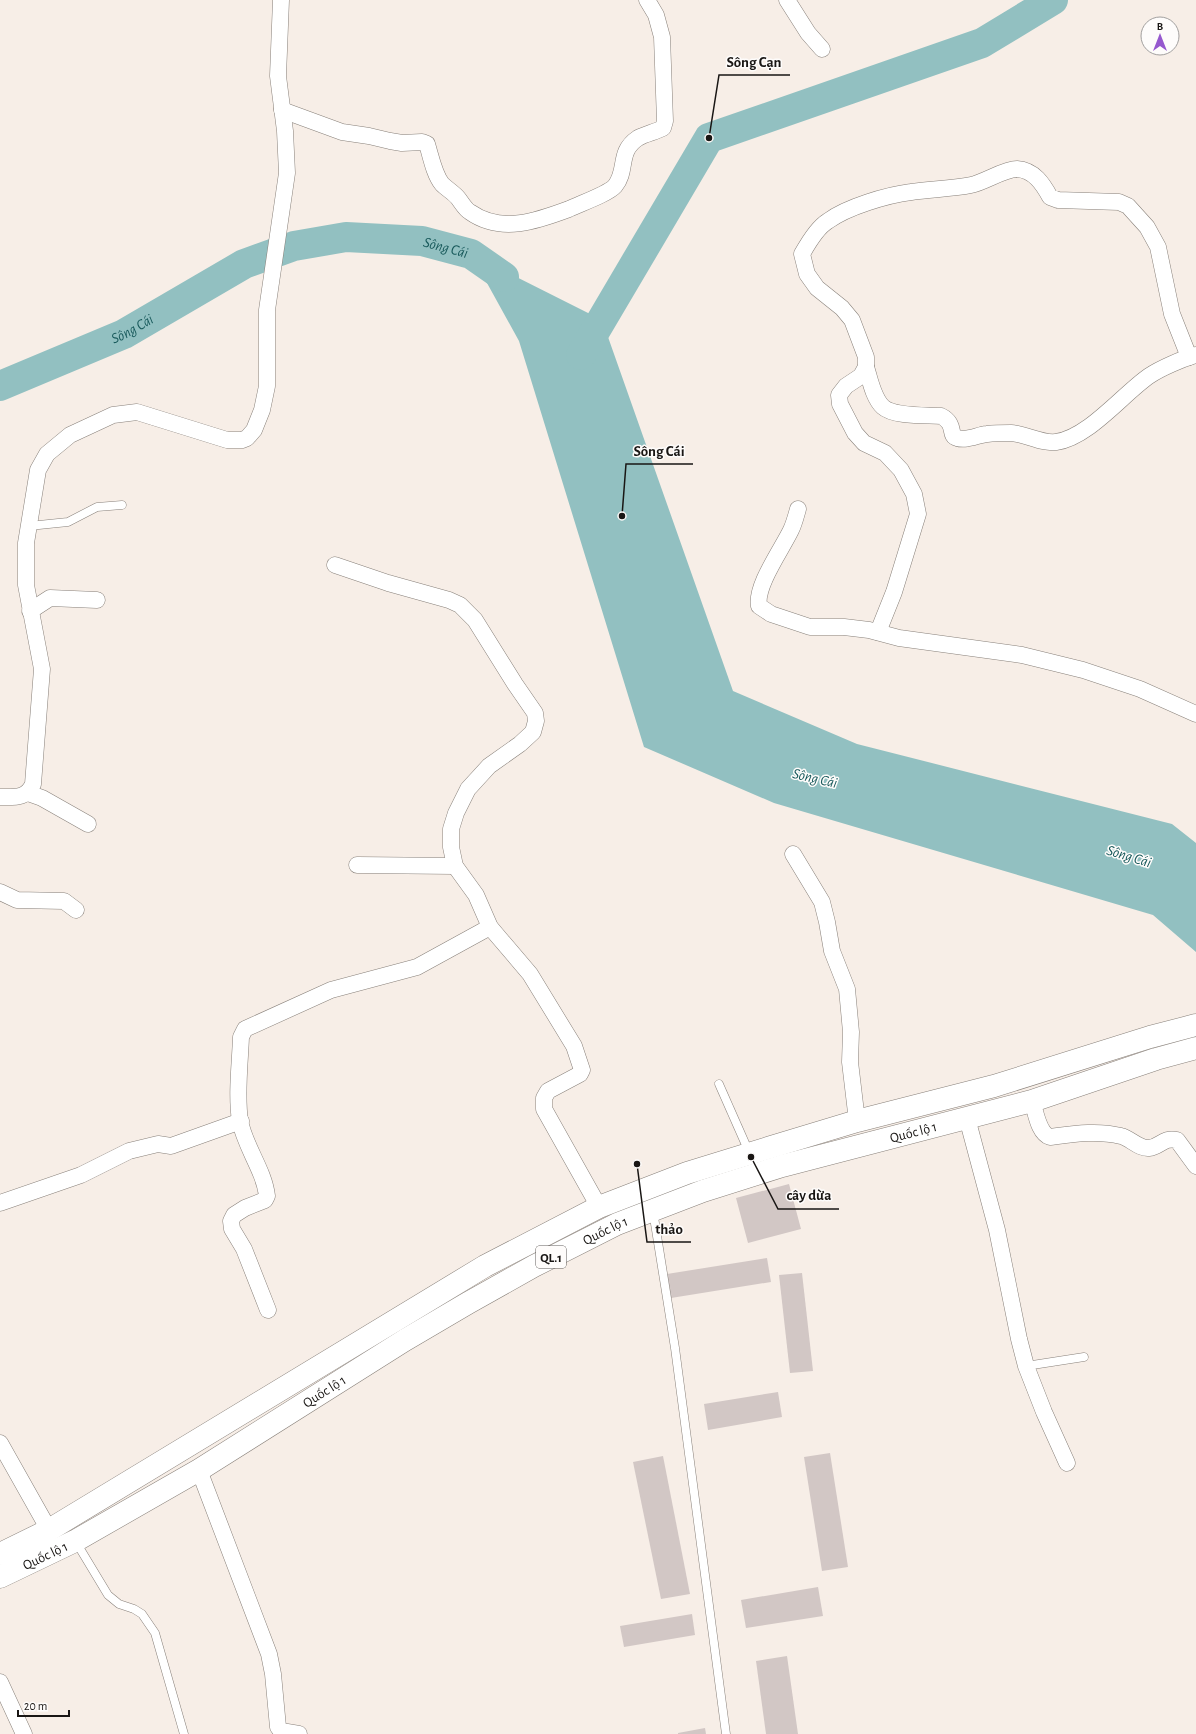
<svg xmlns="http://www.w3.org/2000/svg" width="1196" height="1734" viewBox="0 0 1196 1734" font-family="'Alegreya Sans',sans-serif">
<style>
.water{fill:#92c0c1}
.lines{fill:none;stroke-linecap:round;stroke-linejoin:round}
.river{stroke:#92c0c1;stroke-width:30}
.building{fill:#d2c7c5}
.service-casing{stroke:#88807a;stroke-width:9}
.minor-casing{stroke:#88807a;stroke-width:17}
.trunk-casing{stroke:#88807a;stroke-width:23}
.service{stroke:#fff;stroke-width:8}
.minor{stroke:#fff;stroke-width:16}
.trunk{stroke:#fff;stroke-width:22}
.labels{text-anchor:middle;stroke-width:3;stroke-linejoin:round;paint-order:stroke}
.shield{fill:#fefcfb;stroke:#5e5b59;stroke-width:1}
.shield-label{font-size:13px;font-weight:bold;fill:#191614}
.street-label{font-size:14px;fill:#191614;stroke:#fefcfb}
.water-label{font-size:15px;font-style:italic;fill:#195a5c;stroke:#fefcfb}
.leader{fill:none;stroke:#191614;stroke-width:1.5}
.callout-dot{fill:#191614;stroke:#fefcfb;stroke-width:1.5}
.callout-label{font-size:15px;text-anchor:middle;font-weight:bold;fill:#191614;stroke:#fefcfb;stroke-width:3;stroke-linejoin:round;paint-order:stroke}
</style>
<rect width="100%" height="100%" fill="#f7eee7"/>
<path class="water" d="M471 254 602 320 733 691 857 744 1172 824 1196 843V952L1153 915 774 803 644 747 519 341Z"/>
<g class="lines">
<g class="river">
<path d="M581 355 709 138 982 43 1053 0"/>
<path id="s1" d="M0 386 124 334 244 264 294 246 346 237 422 241 471 254 504 277"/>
</g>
</g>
<g class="building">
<path d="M789 1184 801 1229 748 1243 736 1198Z"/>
<path d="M767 1258 771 1282 671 1298 667 1274Z"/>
<path d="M802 1273 813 1371 790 1373 779 1275Z"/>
<path d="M778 1392 782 1417 708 1430 704 1404Z"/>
<path d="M830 1453 848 1567 822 1571 804 1457Z"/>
<path d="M663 1456 690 1594 661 1599 633 1462Z"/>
<path d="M818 1587 823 1616 746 1628 741 1600Z"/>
<path d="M692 1614 695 1635 624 1647 620 1626Z"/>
<path d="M787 1656 798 1734H766L756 1661Z"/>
<path d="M705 1728 706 1734H678V1733Z"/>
</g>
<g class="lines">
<g class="service-casing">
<g id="service">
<path d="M29 526 68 522 97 507 122 505"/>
<path d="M719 1084 749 1152"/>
<path d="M653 1211 675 1348 726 1734"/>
<path d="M1026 1366 1084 1357"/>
<path d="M76 1542 108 1595 119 1604 134 1609 142 1614 155 1633 184 1734"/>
</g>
</g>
<g class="minor-casing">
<g id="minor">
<path d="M787 0 808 33 822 49"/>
<path d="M282 110 342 132 369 136 390 141 402 143 422 142 427 144C431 157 434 174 442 184 447 189 454 193 458 198 462 203 465 209 470 212 501 234 537 221 569 209 579 204 608 194 615 186 628 170 617 152 638 138 645 134 655 132 663 128L665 121 662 37 656 15 647 0"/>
<path d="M866 367C870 379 873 398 883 407 894 417 927 415 941 416 957 424 948 436 957 438 967 441 977 435 987 434 995 433 1003 433 1011 433 1026 434 1042 444 1056 442 1088 438 1123 394 1149 376 1161 368 1182 359 1196 355"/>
<path d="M798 509C796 516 794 524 791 530 782 549 755 586 759 606L771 614 810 627H844L869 630 899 638 1022 655 1083 670 1140 689 1196 714"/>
<path d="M335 565 388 583 449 600 460 605 475 620 515 684 535 713 536 721 533 732 520 744 489 766 468 789 456 813 451 829V847L455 866 476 895 490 927 530 974 574 1046 582 1070 580 1074 548 1091 544 1098V1109L599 1207"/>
<path d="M30 611 50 598 97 600"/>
<path d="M878 632 894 592 918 514 914 494 901 470 885 453 864 443 855 433 840 404 839 395 846 386 861 376 866 367V357L852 320 842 308 817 288 807 274 802 254C807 245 818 227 828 221 847 207 887 195 911 192 930 189 952 189 971 185 985 182 1004 169 1017 169 1034 170 1043 184 1050 197L1058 200 1119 202 1128 206 1147 227 1158 247 1172 314 1189 357"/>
<path d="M28 793 42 798 88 824"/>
<path d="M0 797C14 797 27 799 33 784L42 669 26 585V543L38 470 47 454 70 435 113 415 137 412 227 440H242L247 438 254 430 262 410 267 386V310L287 173 285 131 278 76 281 0"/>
<path d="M793 854 822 902 827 922 832 951 847 989 851 1032 850 1062 857 1121"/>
<path d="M357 865 455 866"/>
<path d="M0 892 17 900 64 901 76 910"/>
<path d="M1032 1101C1036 1112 1038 1133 1050 1137 1073 1134 1097 1130 1121 1136 1130 1138 1139 1149 1149 1148 1160 1147 1163 1137 1177 1140L1196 1166"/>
<path d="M967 1118 997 1230 1019 1339 1026 1366 1044 1412 1067 1463"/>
<path d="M0 1203 81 1175 129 1151 158 1144 171 1146 241 1121"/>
<path d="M268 1310 244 1249 232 1229 231 1221 234 1215 245 1208 265 1200 267 1196C264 1170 245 1147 240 1121 236 1094 240 1064 241 1037L245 1029 331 990 417 967 490 927"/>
<path d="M0 1443 49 1530"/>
<path d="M199 1470 269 1654 273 1674 278 1727 281 1731 299 1734"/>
<path d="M0 1682 24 1734"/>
</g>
</g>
<g class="trunk-casing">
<g id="trunk">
<path d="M0 1554 49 1530 485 1266 599 1207 687 1173 771 1147 857 1121 994 1086 1150 1037 1196 1025"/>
<path id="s2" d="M0 1577 75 1541 199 1470 405 1340 468 1303 534 1266 617 1224 703 1191 782 1166 1032 1101 1156 1059 1196 1048"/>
</g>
</g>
<use href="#service" class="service"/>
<use href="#minor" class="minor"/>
<use href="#trunk" class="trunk"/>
</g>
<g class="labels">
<rect class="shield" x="536" y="1246" width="30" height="22" rx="3"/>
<g class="shield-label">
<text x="551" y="1262">QL.1</text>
</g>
<g class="street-label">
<text dy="5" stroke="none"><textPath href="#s2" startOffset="1022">Quốc lộ 1</textPath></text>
<text dy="5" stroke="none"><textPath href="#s2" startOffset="698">Quốc lộ 1</textPath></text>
<text dy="5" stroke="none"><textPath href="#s2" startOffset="374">Quốc lộ 1</textPath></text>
<text dy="5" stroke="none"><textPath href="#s2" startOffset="50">Quốc lộ 1</textPath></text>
</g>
<g class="water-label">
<text dy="5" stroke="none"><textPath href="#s1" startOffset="480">Sông Cái</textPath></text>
<text dy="5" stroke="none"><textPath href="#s1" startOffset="144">Sông Cái</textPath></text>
<text transform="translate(815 778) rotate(13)" y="5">Sông Cái</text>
<text transform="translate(1129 856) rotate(17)" y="5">Sông Cái</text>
</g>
</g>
<path class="leader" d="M709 138L719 75H790M622 516L626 464H693M751 1157L778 1209H839M637 1164L647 1242H691"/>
<g class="callout-dot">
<circle cx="709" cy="138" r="4"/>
<circle cx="622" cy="516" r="4"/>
<circle cx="751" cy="1157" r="4"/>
<circle cx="637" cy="1164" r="4"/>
</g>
<g class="callout-label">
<text x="754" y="67">Sông Cạn</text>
<text x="659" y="456">Sông Cái</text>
<text x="809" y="1200">cây dừa</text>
<text x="669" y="1234">thảo</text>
</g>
<g transform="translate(1160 36)"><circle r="19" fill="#fefcfb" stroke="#a2a09f"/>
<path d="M0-3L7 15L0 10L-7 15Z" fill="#9658ce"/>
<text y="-6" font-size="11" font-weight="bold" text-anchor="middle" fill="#191614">B</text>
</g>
<path d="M18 1710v6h51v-6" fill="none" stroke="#191614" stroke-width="2"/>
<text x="24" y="1710" font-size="12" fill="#191614" stroke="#fefcfb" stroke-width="3" paint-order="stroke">20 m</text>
</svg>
